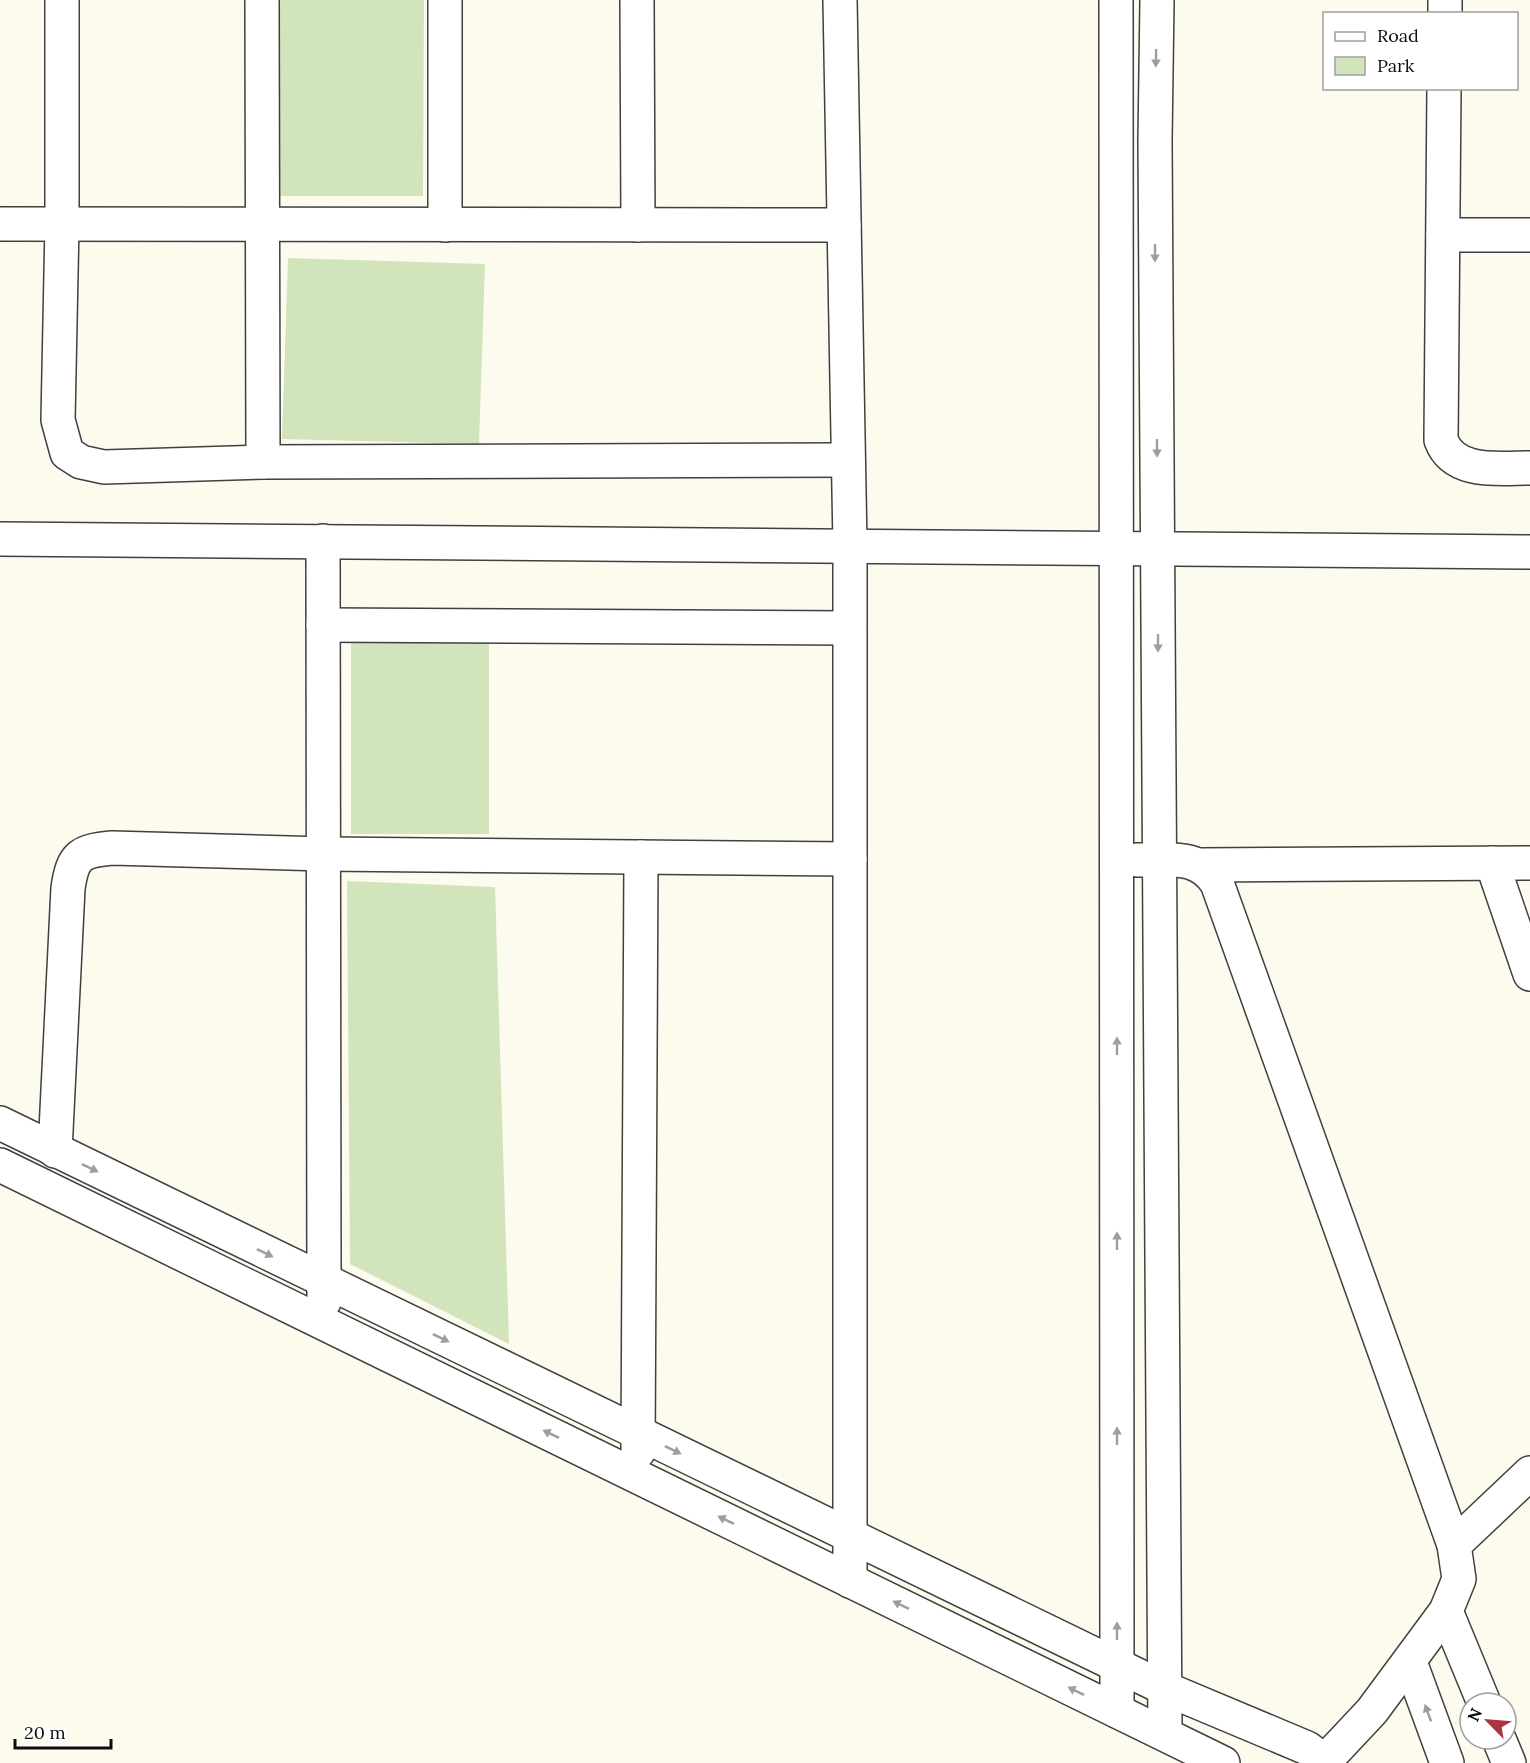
<svg xmlns="http://www.w3.org/2000/svg" width="1530" height="1763" viewBox="0 0 1530 1763" font-family="Lora,serif">
<style>
.green{fill:#d2e4bc}
.lines{fill:none;stroke-linecap:round;stroke-linejoin:round}
.minor-casing{stroke:#404040;stroke-width:36}
.minor{stroke:#fff;stroke-width:33}
.oneway{fill:#9e9e9e}
</style>
<rect width="100%" height="100%" fill="#fdfaee"/>
<g class="green">
<path d="M277 0H424L423 196H276Z"/>
<path d="M288 258 485 264 479 444 282 439Z"/>
<path d="M489 642V834H351V643Z"/>
<path d="M347 881 495 887 509 1344 350 1264Z"/>
</g>
<g class="lines">
<g class="minor-casing">
<g id="minor">
<path d="M62 0V224L58 420 67 453 81 462 104 467 263 462 848 460"/>
<path d="M262 0 263 462"/>
<path d="M637 0 638 225"/>
<path d="M840 0 850 545V1581"/>
<path d="M1116 0 1117 1711"/>
<path d="M1157 0 1155 141 1165 1734"/>
<path d="M1445 14V0"/>
<path d="M1444 88 1441 440C1454 475 1499 468 1530 468"/>
<path d="M0 224 844 225"/>
<path d="M445 225V0"/>
<path d="M1443 235H1530"/>
<path d="M0 539 1530 552"/>
<path d="M323 541 324 1302"/>
<path d="M323 625 849 628"/>
<path d="M1137 860C1170 861 1197 853 1217 883L1454 1545 1459 1579 1446 1611 1372 1711 1326 1760"/>
<path d="M1492 863 1530 974"/>
<path d="M1202 865 1530 863"/>
<path d="M0 1123 1164 1688 1307 1748 1327 1763"/>
<path d="M55 1151 68 888C73 855 80 851 112 848L324 854 850 859"/>
<path d="M0 1165 1223 1763"/>
<path d="M638 1452 641 857"/>
<path d="M1454 1545 1530 1473"/>
<path d="M1446 1611 1484 1703"/>
<path d="M1410 1662 1447 1763"/>
<path d="M1499 1739 1509 1763"/>
</g>
</g>
<use href="#minor" class="minor"/>
</g>
<defs><path id="oneway-solid" d="M-6-.8H1V-3.2L6.5 0L1 3.2V.8H-6Z" transform="scale(1.5)"/></defs>
<g class="oneway">
<use href="#oneway-solid" transform="translate(1156 58) rotate(91)"/>
<use href="#oneway-solid" transform="translate(1155 253) rotate(90)"/>
<use href="#oneway-solid" transform="translate(1157 448) rotate(90)"/>
<use href="#oneway-solid" transform="translate(1158 643) rotate(90)"/>
<use href="#oneway-solid" transform="translate(1117 1046) rotate(-90)"/>
<use href="#oneway-solid" transform="translate(90 1168) rotate(26)"/>
<use href="#oneway-solid" transform="translate(1117 1241) rotate(-90)"/>
<use href="#oneway-solid" transform="translate(265 1253) rotate(26)"/>
<use href="#oneway-solid" transform="translate(441 1338) rotate(26)"/>
<use href="#oneway-solid" transform="translate(551 1434) rotate(-154)"/>
<use href="#oneway-solid" transform="translate(1117 1436) rotate(-90)"/>
<use href="#oneway-solid" transform="translate(673 1450) rotate(26)"/>
<use href="#oneway-solid" transform="translate(726 1520) rotate(-154)"/>
<use href="#oneway-solid" transform="translate(901 1605) rotate(-154)"/>
<use href="#oneway-solid" transform="translate(1117 1631) rotate(-90)"/>
<use href="#oneway-solid" transform="translate(1076 1691) rotate(-154)"/>
<use href="#oneway-solid" transform="translate(1428 1713) rotate(-110)"/>
</g>
<rect x="1323" y="12" width="195" height="78" fill="#ffffff" stroke="#9e9e9e" stroke-width="1.5"/>
<rect x="1335" y="32" width="30" height="9" fill="#ffffff" stroke="#9e9e9e" stroke-width="1.5"/>
<text x="1377" y="42" font-size="18" fill="#0d0d0d">Road</text>
<rect x="1335" y="57" width="30" height="18" fill="#d2e4bc" stroke="#9e9e9e" stroke-width="1.5"/>
<text x="1377" y="72" font-size="18" fill="#0d0d0d">Park</text>
<g transform="translate(1488 1721) rotate(295)"><circle r="28" fill="#ffffff" stroke="#9e9e9e" stroke-width="1.5"/>
<path d="M0-4.5L10 22L0 15L-10 22Z" fill="#ad343e"/>
<text y="-9" font-size="16" font-weight="bold" text-anchor="middle" fill="#0d0d0d">N</text>
</g>
<path d="M15 1739v9h96v-9" fill="none" stroke="#0d0d0d" stroke-width="3"/>
<text x="24" y="1739" font-size="18" fill="#0d0d0d" stroke="#ffffff" stroke-width="4.5" paint-order="stroke">20 m</text>
</svg>
